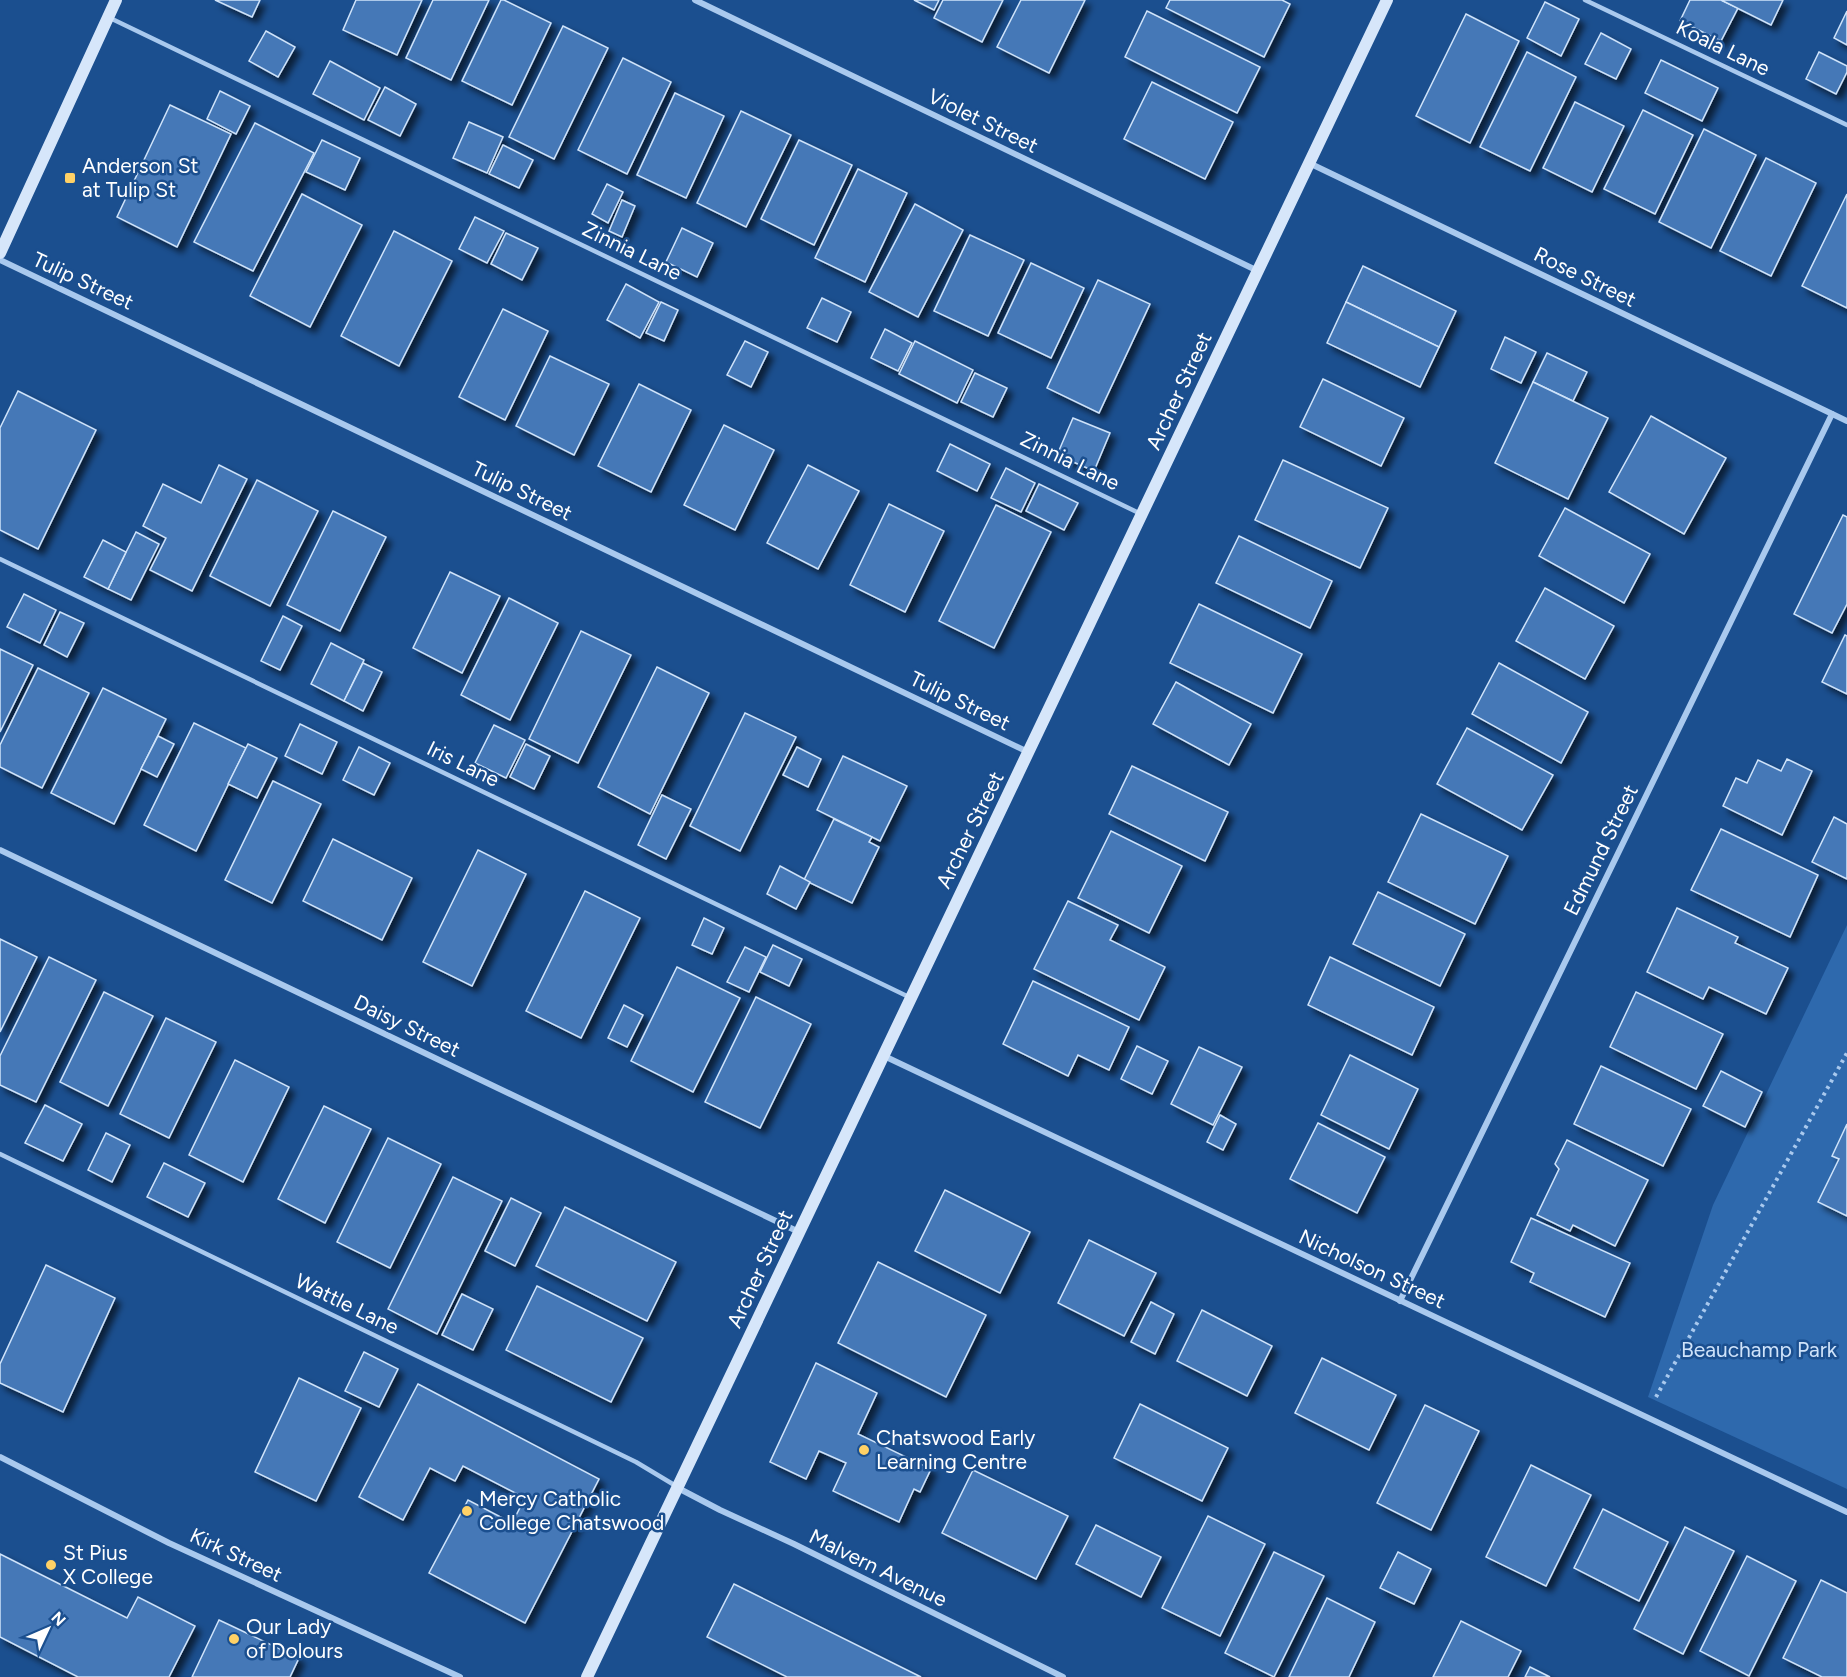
<svg xmlns="http://www.w3.org/2000/svg" width="1847" height="1677" viewBox="0 0 1847 1677" font-family="Figtree,sans-serif">
<style>
.green{fill:#2e69ad}
.building{fill:#4478b7;stroke:#cfe3fa;stroke-width:1.5;filter:url(#shadow)}
.lines{fill:none;stroke-linecap:round;stroke-linejoin:round}
.path{stroke:#a9c9ee;stroke-width:4;stroke-dasharray:3 4.5;stroke-linecap:butt}
.lane{stroke:#a9c9ee;stroke-width:4.5}
.street{stroke:#a9c9ee;stroke-width:6}
.secondary{stroke:#d6e6fa;stroke-width:12}
.poi-dot{fill:#ffd166;stroke:#1b4f8f;stroke-width:2}
.labels{text-anchor:middle;stroke-width:5;stroke-linejoin:round;paint-order:stroke}
.street-label{font-size:21px;fill:#fff;stroke:#1b4f8f}
.poi-label{font-size:21px;fill:#fff;stroke:#1b4f8f;text-anchor:start}
.park-label{font-size:21px;fill:#cfe3fa;stroke:#1b4f8f}
</style>
<defs>
<filter id="shadow"><feDropShadow dx="5.5" dy="5.5" stdDeviation="3" flood-color="#0009"/></filter>
</defs>
<rect width="100%" height="100%" fill="#1b4f8f"/>
<path class="green" d="M1847 925V1489L1648 1397 1713 1205Z"/>
<g class="building">
<path d="M215 0H260L252 17Z"/>
<path d="M356 0H422L397 55 343 30Z"/>
<path d="M433 0H489L451 80 406 58Z"/>
<path d="M501 0H504L551 23 512 105 462 81Z"/>
<path d="M914 0H939L934 10Z"/>
<path d="M943 0H1003L982 42 934 18Z"/>
<path d="M1021 0H1085L1049 73 997 47Z"/>
<path d="M1170 0H1282L1290 4 1264 57 1166 8Z"/>
<path d="M1690 0H1721L1738 8 1721 41 1680 21Z"/>
<path d="M1721 0H1783L1771 25Z"/>
<path d="M1545 2 1579 19 1561 56 1527 38Z"/>
<path d="M1147 11 1260 67 1237 113 1125 57Z"/>
<path d="M1847 11V45L1834 38Z"/>
<path d="M1466 14 1519 41 1470 143 1416 116Z"/>
<path d="M563 26 608 48 554 159 509 137Z"/>
<path d="M266 31 295 47 278 77 249 61Z"/>
<path d="M1601 33 1631 49 1616 79 1585 64Z"/>
<path d="M1527 52 1576 77 1530 171 1480 147Z"/>
<path d="M1819 52 1847 66V72L1836 94 1806 79Z"/>
<path d="M623 58 671 82 627 174 578 150Z"/>
<path d="M1661 60 1718 88 1702 121 1645 93Z"/>
<path d="M330 61 380 88 364 120 313 94Z"/>
<path d="M1152 82 1233 122 1205 179 1124 139Z"/>
<path d="M385 87 416 104 400 136 368 120Z"/>
<path d="M220 91 250 106 236 134 207 119Z"/>
<path d="M675 93 724 116 686 198 637 175Z"/>
<path d="M1575 102 1624 126 1592 192 1543 168Z"/>
<path d="M170 105 231 134 177 247 117 217Z"/>
<path d="M1643 110 1693 135 1655 214 1604 189Z"/>
<path d="M741 111 791 135 746 227 697 203Z"/>
<path d="M469 122 503 137 487 173 453 158Z"/>
<path d="M255 123 314 153 253 271 194 242Z"/>
<path d="M1704 129 1756 155 1711 248 1659 222Z"/>
<path d="M322 140 360 158 345 190 306 172Z"/>
<path d="M799 140 852 165 814 245 761 219Z"/>
<path d="M503 145 533 160 519 188 489 174Z"/>
<path d="M1766 158 1816 183 1771 276 1720 251Z"/>
<path d="M858 169 907 193 865 282 815 258Z"/>
<path d="M607 184 623 192 608 223 592 214Z"/>
<path d="M302 194 362 225 310 327 250 296Z"/>
<path d="M1847 194V308L1802 286Z"/>
<path d="M622 200 635 206 622 237 609 231Z"/>
<path d="M915 204 963 230 918 317 869 292Z"/>
<path d="M475 217 504 231 487 263 459 249Z"/>
<path d="M682 228 713 243 697 277 666 262Z"/>
<path d="M394 231 452 261 399 366 341 336Z"/>
<path d="M506 233 538 248 522 280 491 264Z"/>
<path d="M970 235 1024 260 988 336 934 311Z"/>
<path d="M1031 263 1084 288 1051 358 998 333Z"/>
<path d="M1363 266 1456 311 1439 347 1346 302Z"/>
<path d="M1098 280 1150 304 1099 413 1047 388Z"/>
<path d="M626 284 659 302 640 338 607 320Z"/>
<path d="M822 298 851 312 837 342 807 328Z"/>
<path d="M661 302 678 310 664 341 646 333Z"/>
<path d="M1346 302 1439 347 1420 387 1327 343Z"/>
<path d="M503 309 548 331 505 420 459 397Z"/>
<path d="M885 329 912 343 898 371 871 358Z"/>
<path d="M1505 337 1536 352 1521 383 1491 369Z"/>
<path d="M745 341 768 352 751 387 727 375Z"/>
<path d="M915 341 973 370 957 403 899 374Z"/>
<path d="M1547 353 1587 372 1573 401 1533 382Z"/>
<path d="M550 356 609 384 574 455 516 426Z"/>
<path d="M975 373 1007 388 993 417 961 402Z"/>
<path d="M1323 379 1404 418 1381 466 1300 427Z"/>
<path d="M1533 382 1608 418 1568 499 1495 463Z"/>
<path d="M639 384 691 410 651 492 598 466Z"/>
<path d="M18 391 96 430 38 549 0 530V428Z"/>
<path d="M1651 416 1726 458 1684 534 1609 492Z"/>
<path d="M1073 418 1110 433 1094 471 1057 455Z"/>
<path d="M724 425 774 450 735 530 684 505Z"/>
<path d="M950 444 990 464 977 491 937 471Z"/>
<path d="M1283 460 1388 508 1360 568 1255 520Z"/>
<path d="M219 465 247 479 192 591 150 570 166 538 143 526 163 484 201 503Z"/>
<path d="M808 465 859 491 818 569 767 543Z"/>
<path d="M1006 468 1035 483 1021 512 991 498Z"/>
<path d="M257 480 318 511 270 606 210 576Z"/>
<path d="M1039 484 1078 503 1064 530 1026 511Z"/>
<path d="M889 504 944 531 905 612 850 585Z"/>
<path d="M996 505 1051 532 994 648 939 621Z"/>
<path d="M1565 508 1650 554 1624 603 1539 556Z"/>
<path d="M333 511 386 537 340 631 287 605Z"/>
<path d="M1843 515 1847 517V604L1832 633 1794 614Z"/>
<path d="M136 532 159 544 131 600 108 589Z"/>
<path d="M1239 536 1332 581 1310 628 1216 583Z"/>
<path d="M103 540 126 552 108 589 84 577Z"/>
<path d="M450 572 500 596 462 673 413 648Z"/>
<path d="M1545 588 1614 626 1585 679 1516 641Z"/>
<path d="M24 594 56 610 40 643 7 627Z"/>
<path d="M509 598 558 623 510 720 461 695Z"/>
<path d="M1199 604 1302 654 1273 713 1170 663Z"/>
<path d="M60 612 84 623 67 657 44 645Z"/>
<path d="M283 616 302 626 280 670 261 661Z"/>
<path d="M581 631 631 655 578 763 529 739Z"/>
<path d="M1845 635 1847 636V694L1822 682Z"/>
<path d="M331 643 364 660 344 701 311 684Z"/>
<path d="M0 649 33 665 0 732Z"/>
<path d="M363 663 382 672 363 711 344 701Z"/>
<path d="M1499 663 1588 712 1561 763 1472 714Z"/>
<path d="M657 667 709 693 650 814 598 787Z"/>
<path d="M38 668 89 693 42 788 0 767V745Z"/>
<path d="M1176 682 1251 724 1229 765 1153 724Z"/>
<path d="M103 688 166 719 114 824 51 793Z"/>
<path d="M745 713 796 737 740 851 690 826Z"/>
<path d="M194 723 246 748 196 851 144 825Z"/>
<path d="M300 724 337 742 322 774 285 756Z"/>
<path d="M494 725 525 740 506 778 475 763Z"/>
<path d="M1467 728 1553 775 1522 830 1437 784Z"/>
<path d="M158 736 174 744 157 777 141 769Z"/>
<path d="M248 744 277 758 257 798 228 784Z"/>
<path d="M526 744 550 756 534 789 510 777Z"/>
<path d="M359 747 390 763 374 795 343 780Z"/>
<path d="M797 747 821 759 808 787 783 775Z"/>
<path d="M843 756 907 786 880 841 817 810Z"/>
<path d="M1787 759 1812 771 1782 835 1723 806 1736 778 1747 783 1758 760 1781 771Z"/>
<path d="M1132 766 1228 812 1205 861 1109 814Z"/>
<path d="M273 781 321 804 272 903 225 880Z"/>
<path d="M662 795 691 809 666 859 638 845Z"/>
<path d="M1421 814 1508 856 1475 924 1388 882Z"/>
<path d="M1834 817 1847 824V879L1812 862Z"/>
<path d="M834 819 872 837 869 842 879 847 852 903 804 880Z"/>
<path d="M1721 829 1818 875 1790 937 1691 890Z"/>
<path d="M1111 831 1182 866 1149 933 1078 898Z"/>
<path d="M333 839 412 878 382 940 303 901Z"/>
<path d="M478 850 526 874 472 986 423 962Z"/>
<path d="M780 866 810 882 796 909 767 894Z"/>
<path d="M585 891 640 918 581 1038 526 1011Z"/>
<path d="M1378 892 1465 934 1440 986 1353 944Z"/>
<path d="M1068 901 1118 925 1110 940 1165 967 1139 1020 1034 969Z"/>
<path d="M1677 908 1738 937 1735 943 1788 968 1766 1014 1709 987 1703 999 1647 972Z"/>
<path d="M704 918 724 928 712 954 692 945Z"/>
<path d="M0 939 37 957 0 1032Z"/>
<path d="M773 945 802 959 789 986 760 972Z"/>
<path d="M745 947 766 957 749 992 727 982Z"/>
<path d="M49 957 96 980 36 1102 0 1085V1056Z"/>
<path d="M1330 957 1434 1007 1412 1055 1308 1005Z"/>
<path d="M677 967 740 998 693 1092 631 1061Z"/>
<path d="M1033 981 1129 1027 1109 1070 1078 1055 1068 1076 1003 1044Z"/>
<path d="M104 992 153 1016 108 1106 60 1082Z"/>
<path d="M1636 992 1723 1034 1696 1089 1610 1047Z"/>
<path d="M756 997 811 1024 760 1128 705 1102Z"/>
<path d="M624 1005 643 1015 627 1047 608 1038Z"/>
<path d="M166 1018 216 1042 169 1138 120 1114Z"/>
<path d="M1137 1046 1168 1061 1152 1094 1121 1079Z"/>
<path d="M1199 1047 1242 1067 1213 1125 1171 1104Z"/>
<path d="M1350 1055 1418 1089 1389 1149 1321 1115Z"/>
<path d="M235 1060 289 1087 243 1182 189 1155Z"/>
<path d="M1601 1066 1691 1109 1663 1166 1574 1124Z"/>
<path d="M1721 1071 1762 1092 1745 1127 1703 1106Z"/>
<path d="M45 1105 82 1124 63 1161 25 1143Z"/>
<path d="M324 1106 371 1129 325 1223 278 1199Z"/>
<path d="M1220 1115 1236 1124 1223 1150 1207 1142Z"/>
<path d="M1318 1123 1385 1157 1357 1213 1290 1179Z"/>
<path d="M1847 1124V1216L1818 1202 1839 1159 1832 1156Z"/>
<path d="M106 1133 130 1145 112 1182 88 1170Z"/>
<path d="M388 1138 441 1164 390 1268 337 1242Z"/>
<path d="M1567 1140 1648 1180 1615 1246 1573 1225 1570 1231 1537 1215 1559 1169 1555 1164Z"/>
<path d="M164 1163 205 1183 188 1217 147 1197Z"/>
<path d="M453 1177 502 1201 437 1334 388 1309Z"/>
<path d="M945 1190 1030 1232 1000 1293 915 1251Z"/>
<path d="M511 1198 541 1213 515 1266 485 1251Z"/>
<path d="M565 1207 676 1262 647 1321 536 1266Z"/>
<path d="M1531 1218 1630 1263 1605 1317 1530 1282 1534 1273 1511 1262Z"/>
<path d="M1089 1240 1156 1273 1124 1336 1058 1303Z"/>
<path d="M878 1262 986 1315 946 1397 838 1343Z"/>
<path d="M46 1265 115 1298 63 1412 0 1383V1364Z"/>
<path d="M537 1286 643 1338 611 1402 506 1350Z"/>
<path d="M462 1294 493 1309 473 1350 442 1335Z"/>
<path d="M1151 1302 1174 1314 1155 1354 1131 1342Z"/>
<path d="M1202 1310 1272 1346 1247 1396 1177 1361Z"/>
<path d="M364 1352 398 1369 379 1407 345 1391Z"/>
<path d="M1322 1358 1396 1395 1369 1450 1295 1413Z"/>
<path d="M816 1363 877 1393 858 1434 931 1469 920 1492 914 1489 899 1522 833 1491 846 1463 819 1451 806 1479 770 1462Z"/>
<path d="M299 1378 361 1408 316 1501 255 1472Z"/>
<path d="M418 1384 599 1479 525 1623 429 1573 468 1500 512 1523 525 1498 463 1466 455 1481 430 1468 403 1520 359 1497Z"/>
<path d="M1140 1404 1228 1448 1202 1501 1114 1458Z"/>
<path d="M1425 1405 1479 1431 1431 1530 1377 1503Z"/>
<path d="M1531 1465 1591 1495 1546 1586 1486 1557Z"/>
<path d="M973 1470 1068 1516 1036 1579 942 1533Z"/>
<path d="M1603 1509 1668 1542 1639 1601 1574 1568Z"/>
<path d="M1208 1516 1265 1544 1220 1636 1162 1608Z"/>
<path d="M1096 1525 1161 1557 1141 1597 1076 1564Z"/>
<path d="M1685 1527 1734 1551 1683 1654 1634 1629Z"/>
<path d="M1274 1552 1324 1576 1274 1677 1225 1653Z"/>
<path d="M1398 1552 1431 1569 1414 1604 1380 1588Z"/>
<path d="M0 1554 127 1618 138 1597 195 1626 169 1677H78L0 1637Z"/>
<path d="M1747 1556 1796 1581 1749 1676 1700 1651Z"/>
<path d="M1821 1580 1847 1593V1677H1822L1783 1658Z"/>
<path d="M734 1584 921 1677H787L707 1637Z"/>
<path d="M1327 1598 1375 1622 1349 1677H1289Z"/>
<path d="M219 1620 299 1658 290 1677H192Z"/>
<path d="M1461 1621 1521 1651 1508 1677H1433Z"/>
<path d="M1530 1667 1550 1677H1525Z"/>
</g>
<g class="lines">
<path class="path" d="M1656 1397 1847 1053"/>
<g class="lane">
<path d="M1585 0 1847 125"/>
<path d="M110 18 1141 514"/>
<path d="M0 559 911 998"/>
<path d="M0 1154 636 1462 676 1486"/>
</g>
<g class="street">
<path d="M695 0 1258 271"/>
<path d="M1309 163 1847 421"/>
<path d="M0 260 1028 752"/>
<path d="M0 850 799 1232"/>
<path d="M884 1056 1847 1512"/>
<path d="M1400 1301 1832 414"/>
<path d="M0 1457 169 1543 460 1677"/>
<path d="M678 1488 720 1510 794 1544 1063 1677"/>
</g>
<g class="secondary">
<path d="M0 253 116 0"/>
<path d="M587 1677 1387 0"/>
</g>
</g>
<g class="poi-dot">
<rect x="64" y="172" width="12" height="12" rx="3"/>
<circle cx="864" cy="1450" r="6"/>
<circle cx="467" cy="1511" r="6"/>
<circle cx="51" cy="1565" r="6"/>
<circle cx="234" cy="1639" r="6"/>
</g>
<g class="labels">
<g class="street-label">
<text transform="translate(1723 48) rotate(26)" y="7">Koala Lane</text>
<text transform="translate(983 121) rotate(26)" y="7">Violet Street</text>
<text transform="translate(632 251) rotate(26)" y="7">Zinnia Lane</text>
<text transform="translate(1585 277) rotate(26)" y="7">Rose Street</text>
<text transform="translate(83 281) rotate(25)" y="7">Tulip Street</text>
<text transform="translate(1179 391) rotate(-65)" y="7">Archer Street</text>
<text transform="translate(1070 461) rotate(26)" y="7">Zinnia Lane</text>
<text transform="translate(522 491) rotate(26)" y="7">Tulip Street</text>
<text transform="translate(960 701) rotate(26)" y="7">Tulip Street</text>
<text transform="translate(463 764) rotate(26)" y="7">Iris Lane</text>
<text transform="translate(970 830) rotate(-64)" y="7">Archer Street</text>
<text transform="translate(1601 850) rotate(-64)" y="7">Edmund Street</text>
<text transform="translate(407 1026) rotate(26)" y="7">Daisy Street</text>
<text transform="translate(760 1269) rotate(-65)" y="7">Archer Street</text>
<text transform="translate(1372 1269) rotate(25)" y="7">Nicholson Street</text>
<text transform="translate(347 1304) rotate(26)" y="7">Wattle Lane</text>
<text transform="translate(236 1555) rotate(25)" y="7">Kirk Street</text>
<text transform="translate(878 1568) rotate(26)" y="7">Malvern Avenue</text>
</g>
<g class="poi-label">
<text x="82" y="173">Anderson St<tspan x="82" dy="24">at Tulip St</tspan></text>
<text x="876" y="1445">Chatswood Early<tspan x="876" dy="24">Learning Centre</tspan></text>
<text x="479" y="1506">Mercy Catholic<tspan x="479" dy="24">College Chatswood</tspan></text>
<text x="63" y="1560">St Pius<tspan x="63" dy="24">X College</tspan></text>
<text x="246" y="1634">Our Lady<tspan x="246" dy="24">of Dolours</tspan></text>
</g>
<g class="park-label">
<text x="1759" y="1357">Beauchamp Park</text>
</g>
</g>
<g transform="translate(48 1629) rotate(46)" stroke="#1b4f8f" stroke-width="4.5" paint-order="stroke">
<path d="M0-4.5L10 22L0 15L-10 22Z" fill="#ffffff"/>
<text y="-9" font-size="16" font-weight="bold" text-anchor="middle" fill="#ffffff">N</text>
</g>
</svg>
